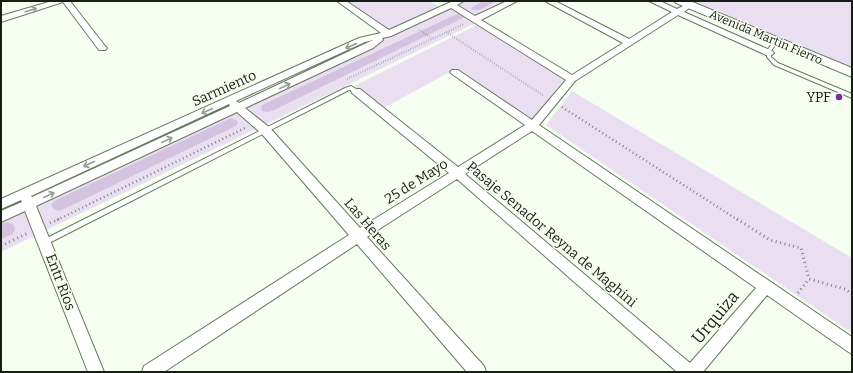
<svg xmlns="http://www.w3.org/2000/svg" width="853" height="373" viewBox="0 0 853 373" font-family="Bitter,serif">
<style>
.green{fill:#e9dff1}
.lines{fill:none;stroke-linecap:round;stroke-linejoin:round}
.canal{fill:#d3c3e0;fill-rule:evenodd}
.service-casing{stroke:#677a5f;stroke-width:2}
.minor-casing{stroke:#677a5f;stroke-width:2}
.secondary-casing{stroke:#677a5f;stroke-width:2}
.path-far2{stroke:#7f877b;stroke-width:2;stroke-dasharray:0.5 2;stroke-linecap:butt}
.path-far1{stroke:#7f877b;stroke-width:2.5;stroke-dasharray:1 3;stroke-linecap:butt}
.path{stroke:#7f877b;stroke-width:3;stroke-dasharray:1 3.5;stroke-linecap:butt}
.service{fill:#fff;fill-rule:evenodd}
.minor{fill:#fff;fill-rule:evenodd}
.secondary{fill:#fff;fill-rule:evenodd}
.oneway{stroke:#979a95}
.poi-dot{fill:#762c9f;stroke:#f5fef1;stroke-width:1.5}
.labels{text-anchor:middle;stroke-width:3;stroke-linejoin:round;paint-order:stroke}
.far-street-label{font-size:12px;fill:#171f14;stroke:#f5fef1}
.street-label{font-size:14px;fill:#171f14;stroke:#f5fef1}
.poi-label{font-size:14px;fill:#171f14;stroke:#f5fef1;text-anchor:end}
.near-street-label{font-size:17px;fill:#171f14;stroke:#f5fef1}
</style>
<rect width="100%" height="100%" fill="#f5fef1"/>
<g class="green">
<path d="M348 1H430L440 7 389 30Z"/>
<path d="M465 1H521L1 252V213Z"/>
<path d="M693 1H852V68L710 8Z"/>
<path d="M477 25 565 78 532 120 455 69 382 109 354 86Z"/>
<path d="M572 91 852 258V333L546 125Z"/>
</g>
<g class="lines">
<g class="canal">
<path d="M483 1H496L480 10H472L471 8Z"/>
<path d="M459 13 464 16 463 18 272 111 267 112 262 111 261 108 262 105Z"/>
<path d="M231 118 236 120 238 123 236 126 64 209 59 211 54 209 51 205 54 201Z"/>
<path d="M7 222 13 224 15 229 13 234 1 239V224Z"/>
</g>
<g class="service-casing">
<g id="service">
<path d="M774 40H778V41L771 51V57L778 63 852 94V98L774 65 767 57V51Z"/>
<path d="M351 86 358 90V92L356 93 350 90H349L47 244 45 245 43 244 42 242 43 240 345 88Z"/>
</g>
</g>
<g class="minor-casing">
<g id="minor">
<path d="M52 1H70L105 46 107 48 105 50H99L63 2 1 22V16Z"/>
<path d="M337 1H346L389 30 453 1H464L457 5 475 16 507 1H517L481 20 572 75 623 43 545 1H555L629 39 672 12 649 1H660L677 9 689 3 693 5 684 12 772 51 774 53 772 55H766L678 15 575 81 539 125 852 337V354L847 351 767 295 703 372H677L457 179 367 237 484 366 486 372H467L357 244 164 372H142L144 366 349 235 261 133 237 112 36 206 104 372H88L25 211 1 222V211L22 202 21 200 1 209V199L359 38 381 33ZM451 8 566 80 532 120 458 70H452L450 72 452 74 525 125 458 167 360 89H352L351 91 352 93 449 173 360 228 269 127 245 108 373 48 383 40 382 38 391 36ZM373 40 239 103 236 101 365 42ZM229 104 230 106 32 197 31 196ZM532 131 756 288 690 363 465 174Z"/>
</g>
</g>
<g class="secondary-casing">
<path id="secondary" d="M674 1H690L852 68V77L676 3Z"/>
</g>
<g class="path-far2">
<path d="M419 30 432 38"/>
<path d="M446 32 544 96"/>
<path d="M347 79 464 24"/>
</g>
<g class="path-far1">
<path d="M562 107 738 220"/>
<path d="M57 220 245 128"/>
</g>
<g class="path">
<path d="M737 219 770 240 801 248 809 279 845 289 852 294"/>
<path d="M50 223 59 219"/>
<path d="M1 246 28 233"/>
<path d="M798 293 809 279"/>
</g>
<use href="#service" class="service"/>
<use href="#minor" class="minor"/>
<use href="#secondary" class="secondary"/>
</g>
<defs><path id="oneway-shaft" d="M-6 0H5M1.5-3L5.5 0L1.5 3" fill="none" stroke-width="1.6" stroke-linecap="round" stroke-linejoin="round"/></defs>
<g class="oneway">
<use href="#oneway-shaft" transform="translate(31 10) rotate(-17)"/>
<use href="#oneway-shaft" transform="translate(351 46) rotate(156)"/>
<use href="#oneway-shaft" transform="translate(285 86) rotate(-25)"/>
<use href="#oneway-shaft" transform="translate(207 111) rotate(156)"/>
<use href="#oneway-shaft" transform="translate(167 140) rotate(-25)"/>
<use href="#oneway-shaft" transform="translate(89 164) rotate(156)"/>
<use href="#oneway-shaft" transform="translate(49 195) rotate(-25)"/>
</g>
<circle class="poi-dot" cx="839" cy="97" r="4"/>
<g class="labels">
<g class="far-street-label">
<text transform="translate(766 37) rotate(23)" y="4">Avenida Martin Fierro</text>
</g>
<g class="street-label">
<text transform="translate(224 88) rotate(-24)" y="5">Sarmiento</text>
<text transform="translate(416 181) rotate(-32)" y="5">25 de Mayo</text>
<text transform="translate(368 224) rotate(49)" y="5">Las Heras</text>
<text transform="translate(552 234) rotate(40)" y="5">Pasaje Senador Reyna de Maghini</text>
<text transform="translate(61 282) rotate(69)" y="5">Entr Rios</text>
</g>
<g class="poi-label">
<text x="831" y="102">YPF</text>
</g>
<g class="near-street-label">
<text transform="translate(715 317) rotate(-50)" y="6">Urquiza</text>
</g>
</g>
<rect width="853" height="373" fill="none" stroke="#171f14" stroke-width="4"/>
</svg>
